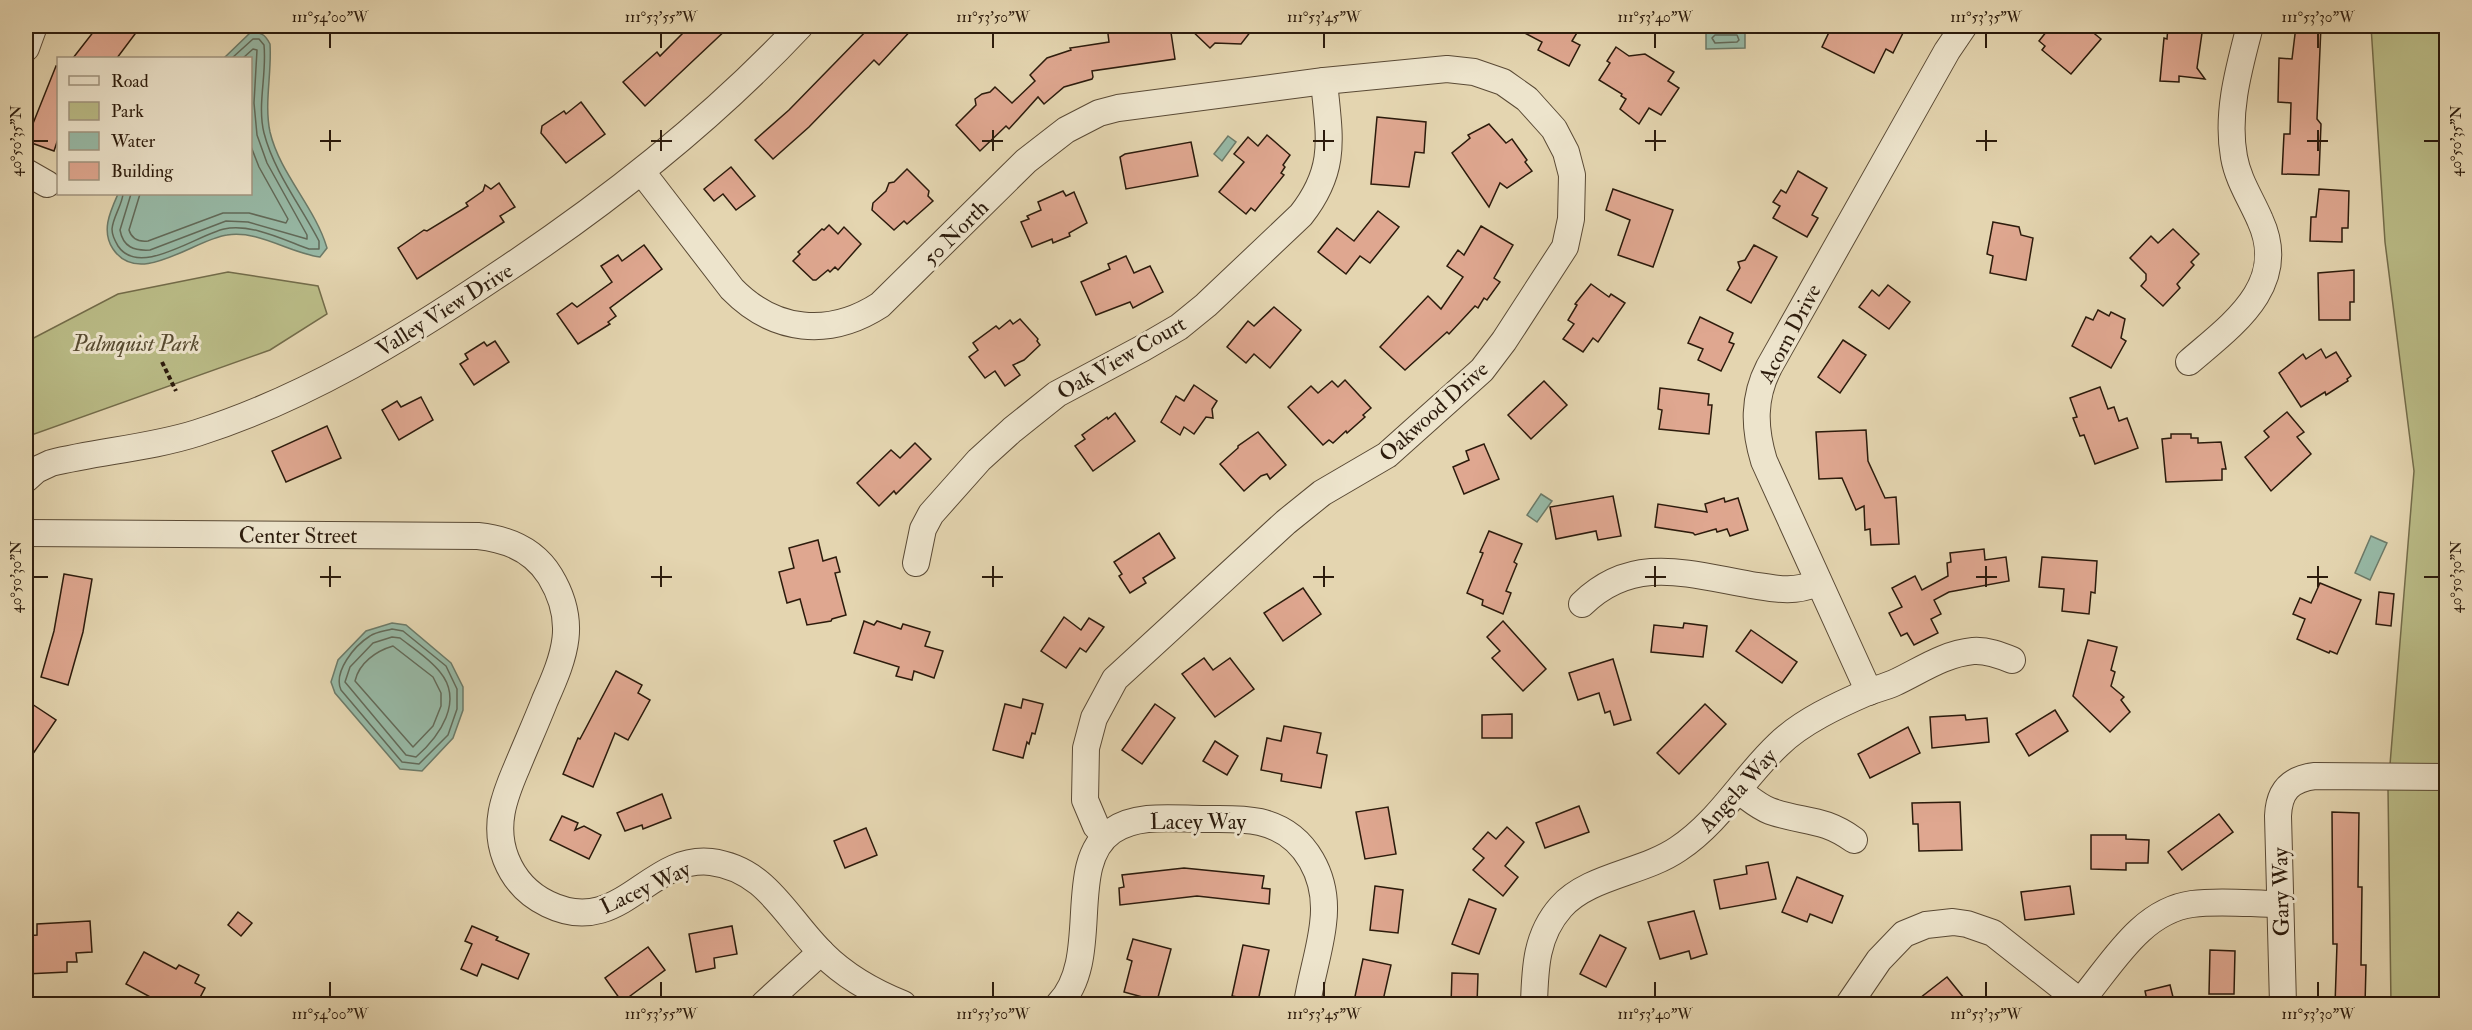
<svg xmlns="http://www.w3.org/2000/svg" width="2472" height="1030" viewBox="0 0 2472 1030" font-family="'IM FELL Double Pica',serif">
<style>
.green{fill:#babc87;stroke:#736c4a;stroke-width:1.5}
.water{fill:#97b9a6;stroke:#6c7a68;stroke-width:1.5}
.lines{fill:none;stroke-linecap:round;stroke-linejoin:round}
.shore{stroke:#626a59;stroke-width:1.5}
.building{fill:#dfa790;stroke:#2c1b0c;stroke-width:1.5}
.minor-casing{stroke:#5a4a35;stroke-width:28}
.path{stroke:#2c1b0c;stroke-width:4;stroke-dasharray:4.5 3;stroke-linecap:butt}
.minor{stroke:#ede4cc;stroke-width:26}
.ticks{fill:none;stroke:#2c1b0c;stroke-width:2}
.labels{text-anchor:middle;stroke-width:6;stroke-linejoin:round;paint-order:stroke}
.street-label{font-size:22px;fill:#2c1b0c;stroke:#ede4cc}
.park-label{font-size:22px;font-style:italic;fill:#574b31;stroke:#ede4cc}
.neatline{fill:none;stroke:#2c1b0c;stroke-width:2}
.ticks-label{font-size:15px;text-anchor:middle;fill:#2c1b0c}
</style>
<rect width="100%" height="100%" fill="#e4d5b0"/>
<filter id="stains"><feTurbulence type="fractalNoise" baseFrequency=".00333" numOctaves="4"/><feColorMatrix values="0 0 0 0 .2 0 0 0 0 .09 0 0 0 0 .02 0 0 0 .5 -.17"/></filter>
<radialGradient id="worn" r=".72"><stop offset=".6" stop-color="#630" stop-opacity="0"/><stop offset="1" stop-color="#630" stop-opacity=".3"/></radialGradient>
<g class="green">
<path d="M2371 26H2446V1004H2391L2388 789 2414 471 2385 242Z"/>
<path d="M228 272 318 286 327 314 270 350 26 437V342L118 294Z"/>
</g>
<g class="water">
<path d="M1745 28V48L1706 49V29Z"/>
<path d="M250 33C261 32 265 34 270 44 272 73 264 103 270 132 280 174 315 207 327 248L320 257C289 253 259 230 227 235 195 239 139 288 113 249 101 231 110 212 118 194H250V58H224Z"/>
<path d="M1228 136 1236 142 1222 161 1214 154Z"/>
<path d="M1541 494 1552 501 1537 522 1527 515Z"/>
<path d="M2371 536 2387 543 2370 580 2355 573Z"/>
<path d="M392 623 406 625 451 663 463 687V710L453 738 422 771 400 769 335 693 331 682 338 660 366 631Z"/>
</g>
<g class="lines">
<g class="shore">
<path d="M1715 35H1737L1739 40 1737 42 1715 43 1712 38Z"/>
<path d="M123 194C122 205 113 217 112 229 112 235 115 241 118 246 139 278 197 235 224 229 251 223 284 240 309 249H319V241C301 206 274 172 264 133 257 104 267 75 264 45L259 39H253L232 58"/>
<path d="M131 194 120 230C123 247 134 251 150 250L226 221 248 222 307 239V235L267 163 257 135 254 103 257 50 253 49 243 58"/>
<path d="M140 194 129 230C132 240 139 242 148 241L223 213H249L286 223 288 219 259 167 250 144"/>
<path d="M392 629 403 631 446 666 457 689V709L448 735 419 764 402 762 341 690C333 672 354 646 370 636 376 632 385 631 392 629Z"/>
<path d="M392 637 400 638C413 648 430 659 440 672 464 701 440 736 416 757L406 755 345 682 350 667 373 643Z"/>
<path d="M393 646 433 677 441 693V706L433 726 413 747 355 681C359 663 376 651 393 646Z"/>
</g>
</g>
<g class="building">
<path d="M98 26H141L117 58H73Z"/>
<path d="M690 26H730L645 106 623 82 657 52 660 56Z"/>
<path d="M871 26H915L879 65 874 60 809 127 773 159 755 140 789 110Z"/>
<path d="M1107 26H1170L1175 59 1092 71 1093 77 1092 79 1064 87 1044 104 1038 97 1009 129 1006 126 980 151 956 125 976 105 975 99 982 94 990 92 995 87 1012 103 1035 81 1030 75 1047 58 1071 50 1070 48 1109 42Z"/>
<path d="M1187 26H1255L1241 44 1215 43 1210 48Z"/>
<path d="M1511 26H1581L1572 41 1580 45 1569 66 1538 50 1542 42Z"/>
<path d="M1832 26H1897L1905 29 1893 53 1886 49 1874 73 1822 47Z"/>
<path d="M2051 26H2085L2101 39 2071 74 2042 50 2045 46 2039 41Z"/>
<path d="M2168 26H2203L2197 68 2205 79 2179 76V82L2160 81 2164 38 2167 39Z"/>
<path d="M2296 26H2321L2317 119 2321 124 2319 175 2282 174 2284 134H2290L2291 103 2278 102 2279 58 2292 59Z"/>
<path d="M1616 47 1629 56 1645 54 1674 72 1668 81 1679 88 1661 115 1649 108 1639 124 1620 109 1626 99 1621 96 1622 94 1599 80 1610 63 1607 61Z"/>
<path d="M56 66 58 67V139L54 151 26 141Z"/>
<path d="M581 102 605 134 566 163 541 133 542 126 564 111 566 114Z"/>
<path d="M1377 117 1426 122 1424 153 1415 152 1409 187 1371 184Z"/>
<path d="M1489 124 1506 143 1512 139 1527 160 1525 162 1532 171 1507 188 1500 183 1489 207 1452 153 1470 138 1468 135Z"/>
<path d="M1267 135 1290 155 1283 165 1285 167 1281 173 1284 175 1255 211 1251 208 1246 214 1219 192 1244 162 1234 154 1248 137 1258 146Z"/>
<path d="M1191 142 1198 176 1126 189 1120 157 1125 154Z"/>
<path d="M731 167 755 196 736 210 723 194 714 201 704 189Z"/>
<path d="M907 169 929 191 928 196 933 201 907 224 904 221 894 230 872 210 873 203 886 191 889 183 894 182Z"/>
<path d="M1798 171 1827 188 1812 215 1818 218 1807 237 1773 218 1780 206 1773 202 1781 190 1786 193Z"/>
<path d="M499 183 515 207 500 216 504 222 417 279 398 248 424 230 427 231 468 206 466 203 483 191 485 185 491 189Z"/>
<path d="M1613 189 1673 210 1653 267 1618 255 1630 220 1606 210Z"/>
<path d="M2319 189 2349 191 2348 228H2342V242L2310 241 2311 217H2316Z"/>
<path d="M1063 191 1066 196 1074 192 1087 223 1069 233 1070 236 1053 243 1052 239 1032 247 1021 222 1029 219 1027 216 1041 210 1038 202Z"/>
<path d="M1378 211 1399 227 1370 263 1360 256 1346 274 1318 252 1337 228 1354 241Z"/>
<path d="M1993 222 2019 227 2021 235 2033 238 2026 280 1990 273 1993 256 1987 254Z"/>
<path d="M829 225 838 234 844 227 861 244 838 270 835 267 830 272 828 270 816 280H813L793 261 800 254 798 252 822 229 824 230Z"/>
<path d="M1481 226 1513 245 1494 278 1500 282 1487 300 1484 298 1478 308 1475 306 1449 334 1447 332 1405 370 1380 347 1428 296 1441 309 1463 277 1447 266 1458 250 1464 255Z"/>
<path d="M2173 229 2199 254 2191 262 2194 265 2177 284 2180 288 2163 306 2141 286 2146 280V274L2130 258 2151 236 2158 243Z"/>
<path d="M644 245 662 269 610 308 616 316 608 322 610 324 578 344 557 314 572 303 577 307 612 282 601 266 618 255 622 261Z"/>
<path d="M1754 245 1777 257 1751 303 1727 290 1740 268 1738 262 1745 260Z"/>
<path d="M1126 256 1134 273 1150 266 1163 292 1133 308 1130 302 1096 315 1081 282 1110 269 1108 264Z"/>
<path d="M2354 270V302H2350V320H2319L2318 273Z"/>
<path d="M1591 284 1609 297 1611 294 1625 303 1598 342 1593 338 1583 352 1563 339 1574 324 1568 320 1577 305 1575 304Z"/>
<path d="M1888 285 1910 302 1889 329 1859 307 1872 290 1879 296Z"/>
<path d="M1274 307 1301 330 1270 368 1254 354 1246 363 1227 347 1248 321 1254 326Z"/>
<path d="M2098 310 2109 316 2111 312 2125 319 2121 338 2126 341 2111 368 2072 346 2086 317 2093 320Z"/>
<path d="M1700 317 1733 333 1729 342 1734 344 1721 371 1698 360 1703 349 1688 343Z"/>
<path d="M1020 319 1038 339 1037 341 1040 345 1024 360 1013 365 1020 375 1005 386 995 371 985 378 969 357 978 350 973 343 996 326 999 329 1010 320 1013 324Z"/>
<path d="M1843 340 1866 355 1840 393 1818 377Z"/>
<path d="M495 341 509 362 474 385 460 364 468 359 465 354 484 342 487 346Z"/>
<path d="M2321 349 2326 358 2336 352 2351 376 2347 379 2348 381 2326 395 2325 392 2301 407 2279 373 2303 354 2306 359Z"/>
<path d="M1345 380 1371 408 1363 415 1365 417 1347 433 1346 431 1333 443 1329 440 1323 445 1288 407 1311 386 1318 393 1332 381 1338 387Z"/>
<path d="M1544 381 1567 405 1531 439 1508 415Z"/>
<path d="M1194 385 1217 401 1212 409 1213 418 1206 417 1194 434 1184 427 1180 435 1161 422 1176 396 1184 401Z"/>
<path d="M2100 387 2108 409 2114 407 2119 421 2127 418 2138 448 2095 464 2084 435 2080 436 2073 418 2077 417 2070 398Z"/>
<path d="M1660 388 1709 394 1708 405H1712L1709 434 1659 429 1662 410 1658 409Z"/>
<path d="M421 397 433 420 399 440 382 410 397 401 401 407Z"/>
<path d="M2287 412 2304 432 2297 437 2311 454 2271 491 2245 457 2269 437 2264 431Z"/>
<path d="M1115 413 1135 441 1093 471 1075 446 1085 439 1082 435 1107 417 1108 419Z"/>
<path d="M327 426 341 458 286 482 272 451Z"/>
<path d="M1866 430 1868 461 1885 498 1896 497 1899 544 1871 545 1870 529 1865 530 1864 506 1856 510 1842 478 1819 479 1816 432Z"/>
<path d="M1258 432 1286 465 1270 479 1267 474 1261 476 1244 491 1220 464 1238 448V446Z"/>
<path d="M2171 434H2191V438H2198V443L2221 442 2226 469H2222V480L2166 482 2162 439 2171 438Z"/>
<path d="M915 443 931 459 896 494 894 491 879 506 857 483 891 450 900 458Z"/>
<path d="M1484 444 1499 479 1464 494 1453 467 1469 460 1466 451Z"/>
<path d="M1613 496 1621 536 1598 540 1596 531 1556 539 1550 507Z"/>
<path d="M1724 498 1725 502 1738 498 1748 530 1730 536 1727 529 1717 532 1716 529 1695 535 1693 533 1655 527 1658 504 1707 512 1705 504Z"/>
<path d="M1489 531 1522 544 1514 562 1517 564 1506 591 1511 593 1503 614 1482 605 1483 600 1467 593 1483 553 1480 552Z"/>
<path d="M1159 533 1175 558 1143 578 1146 583 1130 593 1119 576 1122 574 1114 562Z"/>
<path d="M818 540 823 561 836 557 840 572 835 573 846 615 832 619 831 621 807 625 800 599 787 603 779 572 794 568 789 548Z"/>
<path d="M1984 549 1985 560 2006 557 2009 581 1949 592 1934 600 1941 614 1931 619 1938 633 1914 645 1907 633 1901 636 1889 613 1902 607 1892 588 1915 576 1922 590 1948 576 1947 563 1951 562 1950 553Z"/>
<path d="M2042 557 2097 561 2095 593 2091 592 2089 614 2062 611 2064 589 2039 587Z"/>
<path d="M64 574 92 579 83 632 68 685 41 677 54 631Z"/>
<path d="M2320 583 2361 600 2337 654 2330 651 2329 653 2297 639 2305 619 2293 614 2300 598 2311 603Z"/>
<path d="M1303 588 1321 614 1283 641 1264 613Z"/>
<path d="M2379 592 2394 594 2391 626 2376 624Z"/>
<path d="M1064 617 1081 630 1089 618 1104 627 1086 652 1080 648 1066 668 1041 651Z"/>
<path d="M864 621 874 625 877 621 901 629 903 624 930 632 925 646 943 651 934 678 914 671 912 680 896 676 899 667 854 653Z"/>
<path d="M1503 621 1546 669 1523 691 1492 658 1500 651 1487 637Z"/>
<path d="M1684 623 1707 626 1703 657 1651 652 1654 625 1683 628Z"/>
<path d="M1751 630 1797 662 1782 683 1736 651Z"/>
<path d="M2088 640 2117 647 2111 670 2115 672 2111 686 2124 697 2121 700 2130 712 2110 732 2073 696Z"/>
<path d="M1204 658 1213 670 1230 658 1254 689 1215 717 1182 674Z"/>
<path d="M1613 659 1631 720 1614 725 1610 711 1605 713 1599 693 1578 700 1569 673Z"/>
<path d="M616 671 642 685 638 693 650 700 628 740 615 733 593 787 563 774 578 738 580 739Z"/>
<path d="M1023 699 1043 704 1035 734 1032 733 1029 744 1027 742 1023 758 993 750 1005 704 1021 708Z"/>
<path d="M32 704 56 720 26 764V713Z"/>
<path d="M1155 704 1175 718 1142 764 1122 750Z"/>
<path d="M1705 704 1726 724 1679 774 1657 753Z"/>
<path d="M2055 710 2068 731 2029 756 2016 734Z"/>
<path d="M1512 714V738H1482V715Z"/>
<path d="M1965 715 1966 720 1987 718 1989 742 1932 748 1930 717Z"/>
<path d="M1284 726 1321 733 1317 753 1327 755 1321 788 1281 781 1282 774 1261 770 1267 738 1281 741Z"/>
<path d="M1908 727 1920 753 1870 778 1858 754Z"/>
<path d="M1215 741 1238 756 1227 775 1203 761Z"/>
<path d="M662 794 671 818 643 829 642 825 625 831 617 813Z"/>
<path d="M1960 802 1962 850 1919 851 1918 824H1913L1912 803Z"/>
<path d="M1579 806 1589 832 1545 848 1536 823Z"/>
<path d="M1388 807 1396 854 1365 859 1356 812Z"/>
<path d="M2332 812 2359 813 2358 887H2362L2361 965H2366L2365 1005H2335L2337 944H2333Z"/>
<path d="M2219 814 2233 832 2182 870 2168 852Z"/>
<path d="M562 816 578 823 575 830 584 826 601 835 589 859 550 840Z"/>
<path d="M1507 827 1524 842 1505 866 1518 877 1503 896 1473 870 1484 858 1473 849 1488 832 1496 839Z"/>
<path d="M866 828 877 855 845 868 834 841Z"/>
<path d="M2091 835H2126V839L2149 840 2148 863H2126V870L2091 869Z"/>
<path d="M1768 862 1776 899 1720 909 1714 880 1747 874 1746 866Z"/>
<path d="M1184 868 1264 876 1262 888 1270 889 1269 904 1197 896 1120 905 1119 888 1124 887 1122 875Z"/>
<path d="M1797 877 1843 896 1832 923 1810 914 1807 922 1782 912Z"/>
<path d="M1375 886 1403 890 1398 933 1370 930Z"/>
<path d="M2070 886 2074 914 2025 920 2021 892Z"/>
<path d="M1469 899 1496 909 1479 954 1452 944Z"/>
<path d="M1694 911 1707 954 1691 959 1689 951 1660 959 1648 922Z"/>
<path d="M238 912 252 923 241 936 228 925Z"/>
<path d="M90 921 92 952 76 953 77 962H67V972L26 974V936L37 935V924Z"/>
<path d="M472 926 498 937 496 940 529 954 518 979 482 964 477 976 461 969 472 944 465 941Z"/>
<path d="M732 926 737 954 714 958 715 968 696 972 689 934Z"/>
<path d="M1600 935 1626 948 1606 987 1580 974Z"/>
<path d="M1133 939 1171 949 1157 1001 1124 992 1132 961 1127 959Z"/>
<path d="M1243 945 1269 950 1258 1001 1232 996Z"/>
<path d="M648 947 665 970 622 1002 605 978Z"/>
<path d="M2210 950 2235 951 2234 994H2209Z"/>
<path d="M144 952 176 969 179 965 199 975 195 983 205 988 196 1005H165L126 984Z"/>
<path d="M1363 959 1391 965 1382 1005 1354 1001Z"/>
<path d="M1452 973 1478 974 1477 1005H1451Z"/>
<path d="M1947 977 1964 998 1955 1005H1911Z"/>
<path d="M2170 985 2175 1005H2148L2145 991Z"/>
</g>
<g class="lines">
<g class="minor-casing">
<g id="minor">
<path d="M26 48 34 26"/>
<path d="M26 172 47 184"/>
<path d="M642 172 732 289C774 332 829 338 880 305L1026 161 1066 130 1099 113 1118 108 1324 81 1447 69 1474 72 1503 82 1527 99 1554 129 1566 152 1572 175 1571 219 1565 247 1504 341 1482 370 1387 455 1322 493 1286 522 1115 679 1094 718 1086 748 1085 800 1096 826 1105 836"/>
<path d="M2189 362C2232 325 2290 285 2260 220 2251 199 2238 180 2234 157 2226 113 2239 68 2250 26"/>
<path d="M26 479 36 470 51 463C99 451 150 448 197 433 304 399 401 340 493 278 604 205 709 123 800 26"/>
<path d="M26 533 478 536C507 539 534 550 550 576 578 622 565 655 545 700 536 723 526 745 517 767 504 797 493 826 506 859 514 879 529 895 548 904 620 939 648 855 711 862 767 869 786 918 823 954 846 977 873 992 903 1004"/>
<path d="M916 563 923 529 931 514 979 460 1012 430 1057 394 1143 348 1179 327 1206 305 1301 215C1338 168 1329 136 1324 81"/>
<path d="M1582 604C1633 554 1688 574 1751 585 1777 589 1792 593 1818 583"/>
<path d="M1869 692 1764 461C1754 428 1753 398 1769 367L1947 51 1964 26"/>
<path d="M1739 791C1749 798 1759 807 1770 811 1804 823 1822 817 1854 840"/>
<path d="M2080 1002C2111 966 2140 911 2192 904 2220 900 2252 904 2280 904"/>
<path d="M764 1004 821 952"/>
<path d="M1059 1004C1103 958 1064 864 1112 831 1137 813 1176 819 1205 819 1223 819 1242 818 1260 822 1307 833 1329 879 1323 924 1320 951 1311 977 1307 1004"/>
<path d="M1534 1004C1535 968 1536 935 1561 907 1588 876 1643 873 1678 849 1719 822 1743 778 1778 745 1801 722 1838 705 1868 692 1876 689 1885 687 1894 683 1920 671 1943 654 1973 651 1987 650 2000 655 2012 660"/>
<path d="M1849 1004 1879 960 1904 934 1926 925 1953 922 1967 924 1993 933 2083 1004"/>
<path d="M2283 1004 2278 816C2279 791 2290 779 2315 776L2446 777"/>
</g>
</g>
<path class="path" d="M162 362 176 391"/>
<use href="#minor" class="minor"/>
</g>
<path class="ticks" d="M330 33V48M661 33V48M993 33V48M1324 33V48M1655 33V48M1986 33V48M2318 33V48M330 130V151M661 130V151M993 130V151M1324 130V151M1655 130V151M1986 130V151M2318 130V151M33 141H48M320 141H341M651 141H672M982 141H1003M1313 141H1334M1645 141H1666M1976 141H1997M2307 141H2328M2424 141H2439M330 566V587M661 566V587M993 566V587M1324 566V587M1655 566V587M1986 566V587M2318 566V587M33 577H48M320 577H341M651 577H672M982 577H1003M1313 577H1334M1645 577H1666M1976 577H1997M2307 577H2328M2424 577H2439M330 982V997M661 982V997M993 982V997M1324 982V997M1655 982V997M1986 982V997M2318 982V997"/>
<g class="labels">
<g class="street-label">
<text transform="translate(955 232) rotate(-45)" y="8">50 North</text>
<text transform="translate(444 309) rotate(-32)" y="8">Valley View Drive</text>
<text transform="translate(1789 333) rotate(-62)" y="8">Acorn Drive</text>
<text transform="translate(1121 357) rotate(-30)" y="8">Oak View Court</text>
<text transform="translate(1433 411) rotate(-42)" y="8">Oakwood Drive</text>
<text x="298" y="543">Center Street</text>
<text transform="translate(1737 790) rotate(-48)" y="8">Angela Way</text>
<text x="1198" y="829">Lacey Way</text>
<text transform="translate(645 887) rotate(-25)" y="8">Lacey Way</text>
<text transform="translate(2280 892) rotate(-91)" y="8">Gary Way</text>
</g>
<g class="park-label">
<text x="136" y="351">Palmquist Park</text>
</g>
</g>
<rect width="2472" height="1030" fill="none" stroke="#e4d5b0" stroke-width="66"/>
<rect x="57" y="57" width="195" height="138" fill="#ede4cc" stroke="#a0947f" stroke-width="1.5"/>
<rect x="69" y="76" width="30" height="9" fill="#ede4cc" stroke="#a0947f" stroke-width="1.5"/>
<text x="111" y="87" font-size="18" fill="#2c1b0c">Road</text>
<rect x="69" y="102" width="30" height="18" fill="#babc87" stroke="#a0947f" stroke-width="1.5"/>
<text x="111" y="117" font-size="18" fill="#2c1b0c">Park</text>
<rect x="69" y="132" width="30" height="18" fill="#97b9a6" stroke="#a0947f" stroke-width="1.5"/>
<text x="111" y="147" font-size="18" fill="#2c1b0c">Water</text>
<rect x="69" y="162" width="30" height="18" fill="#dfa790" stroke="#a0947f" stroke-width="1.5"/>
<text x="111" y="177" font-size="18" fill="#2c1b0c">Building</text>
<rect x="33" y="33" width="2406" height="964" class="neatline"/>
<g class="ticks-label">
<text x="330" y="22">111°54'00"W</text>
<text x="661" y="22">111°53'55"W</text>
<text x="993" y="22">111°53'50"W</text>
<text x="1324" y="22">111°53'45"W</text>
<text x="1655" y="22">111°53'40"W</text>
<text x="1986" y="22">111°53'35"W</text>
<text x="2318" y="22">111°53'30"W</text>
<text transform="translate(16 141) rotate(-90)" y="5">40°50'35"N</text>
<text transform="translate(2456 141) rotate(-90)" y="5">40°50'35"N</text>
<text transform="translate(16 577) rotate(-90)" y="5">40°50'30"N</text>
<text transform="translate(2456 577) rotate(-90)" y="5">40°50'30"N</text>
<text x="330" y="1019">111°54'00"W</text>
<text x="661" y="1019">111°53'55"W</text>
<text x="993" y="1019">111°53'50"W</text>
<text x="1324" y="1019">111°53'45"W</text>
<text x="1655" y="1019">111°53'40"W</text>
<text x="1986" y="1019">111°53'35"W</text>
<text x="2318" y="1019">111°53'30"W</text>
</g>
<rect width="100%" height="100%" filter="url(#stains)"/>
<rect width="100%" height="100%" fill="url(#worn)"/>
</svg>
